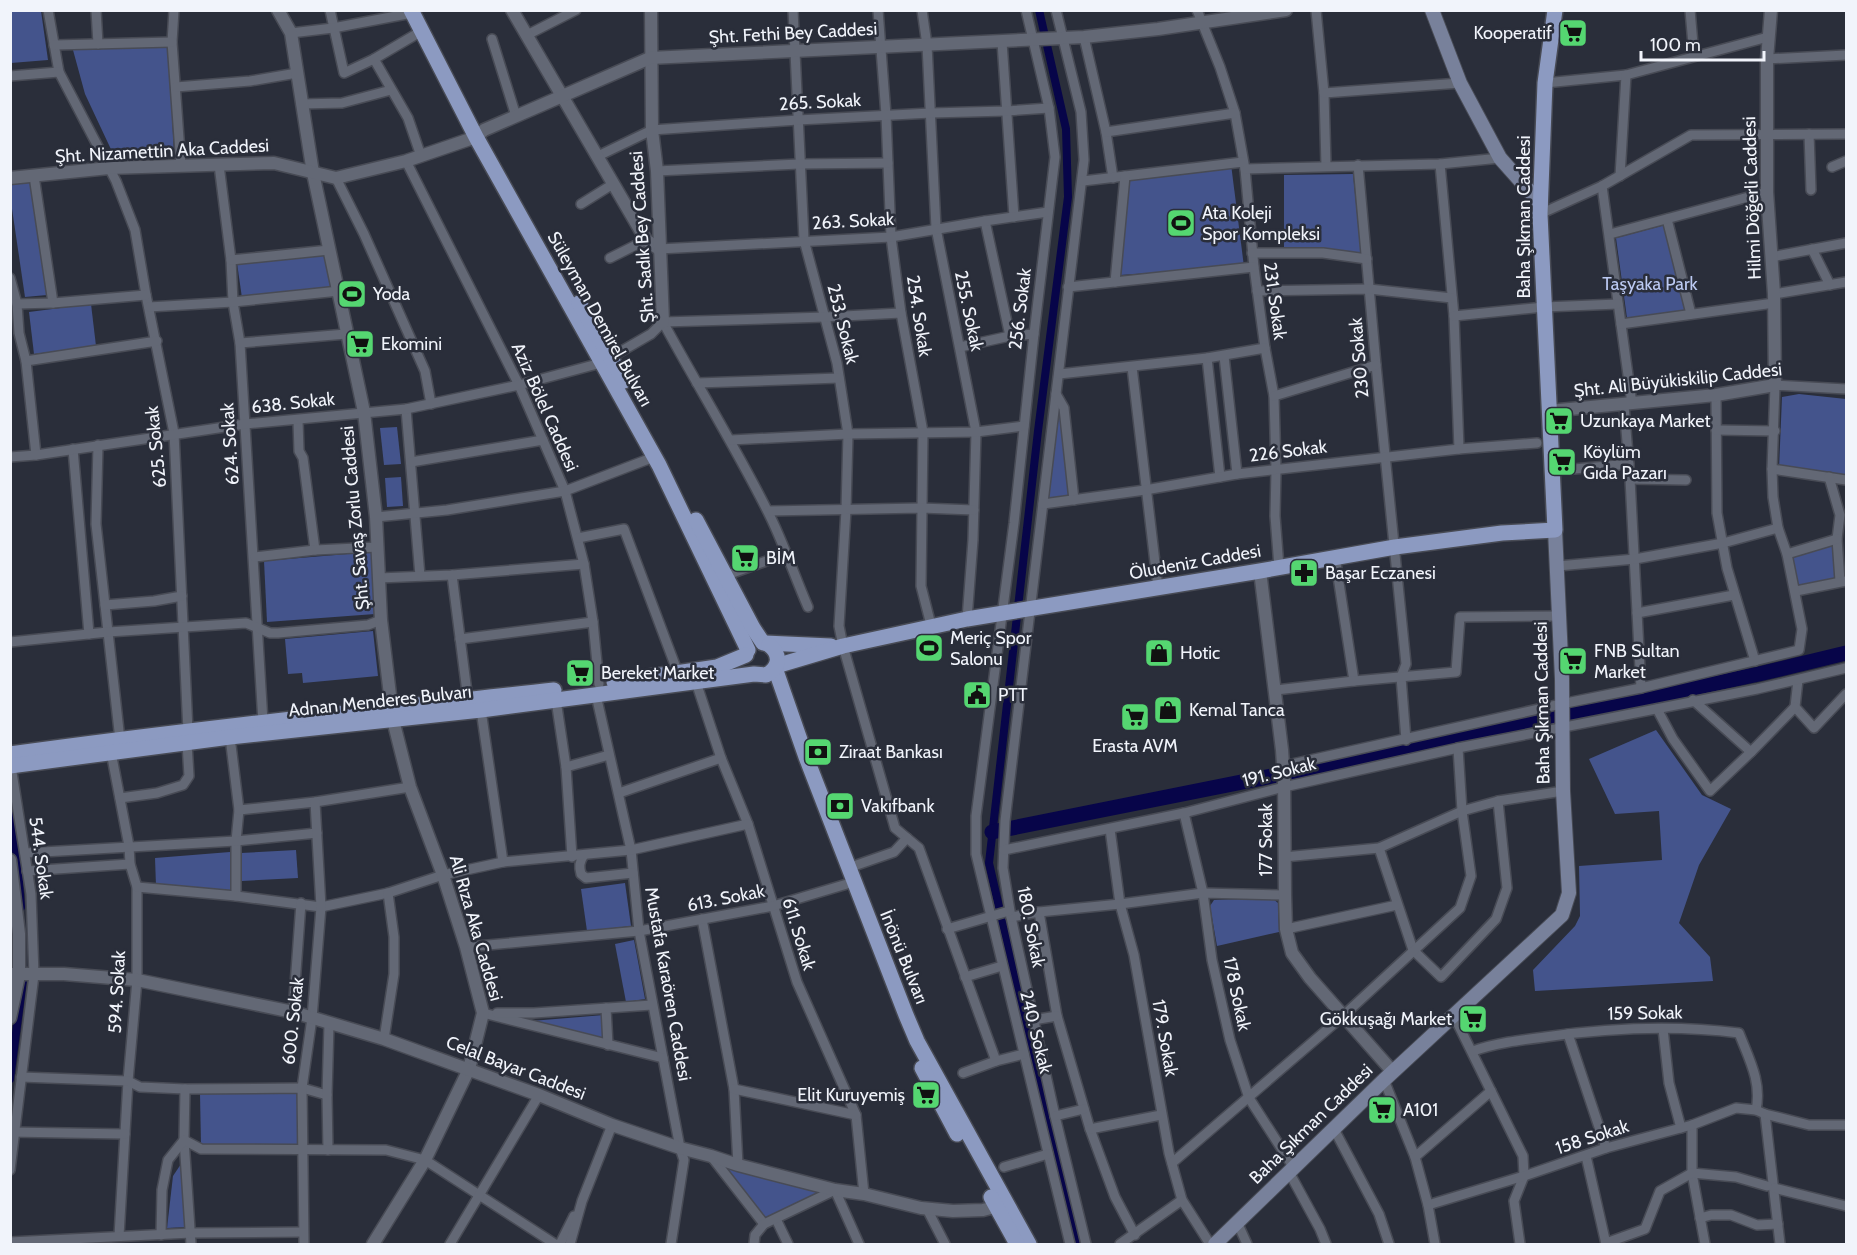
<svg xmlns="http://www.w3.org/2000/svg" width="1857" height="1255" viewBox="0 0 1857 1255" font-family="Cabin,sans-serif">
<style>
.green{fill:#44548c}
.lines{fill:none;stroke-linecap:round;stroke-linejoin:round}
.canal{stroke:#070549;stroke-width:8}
.river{stroke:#070549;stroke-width:15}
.minor-casing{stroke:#484b55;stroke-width:12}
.tertiary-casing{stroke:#484b55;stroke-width:15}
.secondary-casing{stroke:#484b55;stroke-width:16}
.primary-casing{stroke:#484b55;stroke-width:18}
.minor{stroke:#636875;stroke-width:9}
.tertiary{stroke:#636875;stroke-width:12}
.secondary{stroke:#78819b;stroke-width:14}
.primary{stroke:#8c9ac1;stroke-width:15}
.labels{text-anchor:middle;stroke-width:5;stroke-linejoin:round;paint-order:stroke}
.street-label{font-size:18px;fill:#f1f4fb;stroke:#2a2e3a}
.poi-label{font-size:18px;fill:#f1f4fb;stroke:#2a2e3a;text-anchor:start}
.park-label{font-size:18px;fill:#bccaf3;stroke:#2a2e3a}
</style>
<rect width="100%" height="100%" fill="#2a2e3a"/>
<g class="green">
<path d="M11 10 41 11 48 60 11 63Z"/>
<path d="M169 46 174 157 116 160 85 94 73 50Z"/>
<path d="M1231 164 1244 267 1120 275 1125 179Z"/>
<path d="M1353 174 1361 254 1284 249V175Z"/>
<path d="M31 180 47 295 25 297 11 202 10 182Z"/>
<path d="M1665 225 1685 310 1627 318 1616 238Z"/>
<path d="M325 254 332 288 242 298 237 263Z"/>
<path d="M91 304 96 346 34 354 29 312Z"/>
<path d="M1799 394 1846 399V477L1779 469 1782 397Z"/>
<path d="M1059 415H1061L1069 497 1048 500Z"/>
<path d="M397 427 401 464 384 465 380 428Z"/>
<path d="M401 477 403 506 387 507 385 478Z"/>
<path d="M1837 539 1840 581 1796 591 1787 554Z"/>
<path d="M371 552 375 614 267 622 264 561Z"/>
<path d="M373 631 378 676 303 683 302 673 288 674 285 639Z"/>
<path d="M1656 730 1702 795 1731 809 1699 865 1679 923 1710 957 1713 981 1535 991 1533 970 1575 926 1580 916 1579 866 1662 860 1659 811 1615 814 1589 759Z"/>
<path d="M296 850 298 878 242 881 241 853Z"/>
<path d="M230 852 231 891 156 886 155 858Z"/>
<path d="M625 883 631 926 587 931 581 889Z"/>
<path d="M1272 898 1278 903 1279 932 1217 946 1210 906 1214 900Z"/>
<path d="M634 940 645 999 626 1002 615 944Z"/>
<path d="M604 1015 605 1041 531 1021Z"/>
<path d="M298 1093V1145H201L200 1094Z"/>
<path d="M711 1156 835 1190 764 1224Z"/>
<path d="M183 1161 187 1227 167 1228 173 1176Z"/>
</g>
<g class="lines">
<g class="canal">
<path d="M1039 10 1066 129 1068 197 1038 431 989 863 1076 1244"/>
<path d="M10 815 17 856 21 907"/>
<path d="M10 1079 23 980"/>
</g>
<path class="river" d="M992 832 1437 743 1759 674 1846 653"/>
<g class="minor-casing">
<g id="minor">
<path d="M48 10 59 72 116 181 135 230 146 295 174 433 188 731"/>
<path d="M96 10 98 44"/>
<path d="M174 10 172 42 181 166"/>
<path d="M330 10 344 73 374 59 420 32"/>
<path d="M793 10 804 240 837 363 848 434 846 510 839 626 843 646 895 828 919 848 996 1061"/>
<path d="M878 10 886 115 891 237 901 313 923 432 921 586 931 625"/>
<path d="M922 10 927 45 936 228 976 432 973 540 967 619"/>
<path d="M1026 10 1049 108 1055 157 1034 334 1014 523 976 816V854L1070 1244"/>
<path d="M1056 10 1081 112 1084 160 1014 745 1005 821 1003 868 1011 917 1055 1116 1086 1244"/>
<path d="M1197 10 1220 67 1235 113 1245 169 1254 267 1265 348 1274 396 1276 470 1275 516 1279 567"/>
<path d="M1316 10 1324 93 1326 166"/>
<path d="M1690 10 1694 56"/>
<path d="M291 33 333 28 412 13"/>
<path d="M527 35 576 10"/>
<path d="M1084 37 1106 132 1113 178"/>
<path d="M492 39 516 116"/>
<path d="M1002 42 1014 217"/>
<path d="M54 45 172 42"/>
<path d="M374 59 408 118 421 156"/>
<path d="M1767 59 1846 55"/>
<path d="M10 76 59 72"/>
<path d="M1545 83 1626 75 1768 37"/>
<path d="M176 87 250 81 297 73"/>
<path d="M1324 93 1460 83"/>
<path d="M301 104 342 103 391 90"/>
<path d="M1106 132 1235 113"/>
<path d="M1809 134 1811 190"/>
<path d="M598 156 652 130 798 120 931 113 1006 111 1049 108"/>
<path d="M406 161 519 385 565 491 584 564 593 622 599 684"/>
<path d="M1440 164 1454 316 1459 449"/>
<path d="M219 165 231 260 233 302 240 343 263 722"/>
<path d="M1358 165 1376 365 1406 664 1401 677 1406 740"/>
<path d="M1832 167 1846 161"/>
<path d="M1245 169 1440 164 1500 158"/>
<path d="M657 171 799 164 888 163"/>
<path d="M34 176 53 303"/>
<path d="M1620 176 1626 75"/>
<path d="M336 178 364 234 425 371 431 404"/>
<path d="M1083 181 1243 162"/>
<path d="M1602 186 1632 404"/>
<path d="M581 204 613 184"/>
<path d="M1540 214 1602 186 1691 135 1846 134"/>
<path d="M1667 219 1691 314"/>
<path d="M985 221 1010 336"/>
<path d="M1610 234 1767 192"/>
<path d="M659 249 891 237 985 221 1048 212"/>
<path d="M1812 249 1830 285"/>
<path d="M1252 253H1323L1367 259"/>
<path d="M1771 257 1846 243"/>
<path d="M610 258 646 240"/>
<path d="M231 260 329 250"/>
<path d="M10 278 17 304 19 333 26 361 36 455"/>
<path d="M1115 282 1125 176"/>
<path d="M1068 287 1254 267"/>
<path d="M1257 291 1369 289 1452 298"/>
<path d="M1774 294 1846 282"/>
<path d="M17 304 53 303 146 295"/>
<path d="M149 307 233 302 339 291"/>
<path d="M1454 316 1544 307 1618 304"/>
<path d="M663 322C697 385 735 446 767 510 783 541 794 575 808 607"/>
<path d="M663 322 825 317 901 313"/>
<path d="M1621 324 1774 303"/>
<path d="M240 343 346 334"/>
<path d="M960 347 1010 336 1034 334"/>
<path d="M1224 356 1237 474"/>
<path d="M1207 358 1220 477"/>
<path d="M26 361 157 341"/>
<path d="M1132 367 1158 588"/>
<path d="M1059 374 1207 358 1265 348"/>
<path d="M697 383 839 378"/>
<path d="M1056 394 1064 408 1074 500"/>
<path d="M1716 395 1717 513 1727 568 1755 661"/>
<path d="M1274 396 1376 365"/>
<path d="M1624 405 1630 479 1641 688"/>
<path d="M406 409 420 576"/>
<path d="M298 421 299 451 303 458 315 550"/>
<path d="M1716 430 1775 431"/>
<path d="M731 440 848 434 976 432 1024 426"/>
<path d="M98 445 96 524 120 740"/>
<path d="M73 449 89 634"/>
<path d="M10 457 36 455 245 424 406 409 519 385 601 363 651 334 663 322"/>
<path d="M411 462 543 440"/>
<path d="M1772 469 1846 480"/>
<path d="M1552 471 1629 464"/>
<path d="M1829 477 1840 515 1837 539 1840 581"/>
<path d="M1630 479 1686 480"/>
<path d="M1043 504 1145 490 1237 474 1459 449 1537 443"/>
<path d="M768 511 921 508 974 510"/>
<path d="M376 517 447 510 565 491 654 457"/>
<path d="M578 538 624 529 678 673"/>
<path d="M1787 554 1837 539"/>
<path d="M255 557 315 550 378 547"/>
<path d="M1335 557 1354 681"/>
<path d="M1558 566 1635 559 1723 543 1778 528"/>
<path d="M452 575 468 700"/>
<path d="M724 576 786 554"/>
<path d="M379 578 452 575 584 564"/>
<path d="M1796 591 1846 581"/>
<path d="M105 605 154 601 182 596"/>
<path d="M1637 613 1734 595"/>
<path d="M460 639 593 622"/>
<path d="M10 642 108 632 246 623 270 633H278L368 625 381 620"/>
<path d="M1798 680 1795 707 1814 728 1846 694"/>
<path d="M696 682 721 758 748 824 797 982 856 1115 864 1194"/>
<path d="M1276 690 1354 681 1456 672 1460 617 1560 616"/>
<path d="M596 695 631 850 639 931 680 1148 684 1160 671 1244"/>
<path d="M556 700 566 767 572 857"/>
<path d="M1693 700 1751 752"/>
<path d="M1657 709 1673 739 1710 791 1751 752 1795 707"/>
<path d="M481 710 503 862"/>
<path d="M230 737 239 810 236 841V896"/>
<path d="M111 752 129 846 130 864 137 887V980L128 1081 119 1236"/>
<path d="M1283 766 1561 704 1641 688 1799 650 1802 629 1787 554 1778 528 1773 497 1772 469 1775 385 1846 389"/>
<path d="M566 767 609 755"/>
<path d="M619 793 721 758"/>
<path d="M120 798 157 793 183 785 189 776 187 743"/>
<path d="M239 810 315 802 410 787"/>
<path d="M1184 813 1203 893 1212 960 1230 1040 1249 1098 1294 1168"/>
<path d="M1110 829 1120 904 1134 955 1169 1153 1182 1200 1210 1244"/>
<path d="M1379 848 1413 950 1441 977 1496 919 1507 888 1498 801"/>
<path d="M1004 850 1184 813 1284 787 1458 748 1757 689 1846 668"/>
<path d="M25 853 236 841 317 833"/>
<path d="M584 855C579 862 579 867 581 874L586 878 633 873"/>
<path d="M1284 857 1379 848 1462 811 1498 801 1563 791"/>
<path d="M848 868 894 852 907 838"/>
<path d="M27 871 130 864"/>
<path d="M137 887 236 896 321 907 388 893 443 875 503 862 631 850 748 824"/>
<path d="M1039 912 1057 1016 1090 1129 1115 1197 1135 1235"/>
<path d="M1011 917 1039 912 1120 904 1203 893 1285 895"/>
<path d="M702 919 734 1089 738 1165"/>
<path d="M947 929 1009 911"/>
<path d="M1286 929 1397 905"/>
<path d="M466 947 639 931 773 906 847 884"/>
<path d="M965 977 1002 966"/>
<path d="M606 1008 608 1045"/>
<path d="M293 1012 301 903"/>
<path d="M483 1013 663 1058"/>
<path d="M497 1013H534L652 1005"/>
<path d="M1454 1016 1523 1156 1524 1176 1514 1201 1520 1244"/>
<path d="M1033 1020 1057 1016"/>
<path d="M1663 1029 1669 1083 1681 1128"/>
<path d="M1568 1034 1606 1148"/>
<path d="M384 1039 394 974V937L388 893"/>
<path d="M1473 1051C1496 1043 1521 1040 1545 1037 1609 1028 1675 1025 1739 1033 1749 1059 1762 1082 1756 1110"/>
<path d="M963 1073 996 1061 1024 1054"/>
<path d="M21 1077 128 1081 140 1087 185 1089 302 1088 327 1095"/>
<path d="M1384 1080 1415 1157 1428 1205 1435 1244"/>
<path d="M185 1089 184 1140 191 1244"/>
<path d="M734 1089 856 1115"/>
<path d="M1765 1114 1780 1244"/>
<path d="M1055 1116 1084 1109"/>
<path d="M1692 1125V1173L1705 1244"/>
<path d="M1090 1129 1161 1115"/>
<path d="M1334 1129 1379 1214 1389 1244"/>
<path d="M10 1132 125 1134"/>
<path d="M328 1150 327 1095 329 1024"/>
<path d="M711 1156 764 1224"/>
<path d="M1586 1156 1606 1244"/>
<path d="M1415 1157 1491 1091"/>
<path d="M1172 1163 1344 1015 1460 908 1471 876 1462 811 1458 748"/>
<path d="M1004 1167 1048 1154"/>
<path d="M10 1170 34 975 31 894 11 766"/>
<path d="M1289 1172 1320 1229 1326 1244"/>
<path d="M1774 1188 1846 1206"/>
<path d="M1428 1205 1524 1176 1606 1148 1692 1125 1736 1108 1756 1110 1765 1114 1809 1125H1846"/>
<path d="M927 1209 945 1244"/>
<path d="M1700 1218 1711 1215H1731L1757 1225 1778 1224"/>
<path d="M776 1219 788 1244"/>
<path d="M1237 1222 1247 1244"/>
<path d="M161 1235 162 1190 168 1160 184 1140 201 1149 386 1150 425 1160 555 1244"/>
<path d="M10 1242 191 1233 303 1232"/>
<path d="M1606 1243 1645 1229 1660 1191 1692 1173 1736 1177 1767 1186"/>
<path d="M304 1244 302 1088 312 1018 321 907 315 802"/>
<path d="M450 1244 539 1095"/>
<path d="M560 1244 574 1216"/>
<path d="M570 1244 582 1201 612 1125"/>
<path d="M754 1244 755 1235 764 1224 835 1190 859 1244"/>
<path d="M1120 1244 1182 1200"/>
</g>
</g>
<g class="tertiary-casing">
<g id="tertiary">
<path d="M278 10 291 33 313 173 364 412 376 517 381 620 393 720 410 787 443 875 466 947 483 1013 469 1069 425 1160 373 1244"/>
<path d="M512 10 646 240 659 249"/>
<path d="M651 10 652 130 657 171 663 322"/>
<path d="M10 178 109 168 274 163 336 178 406 161 476 137 484 130 650 58 1084 37 1158 29 1286 10"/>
<path d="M1549 411 1716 395 1775 385 1774 294 1767 192V59L1771 10"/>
<path d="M1260 571 1282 750 1284 779 1285 895 1286 929 1292 953 1310 978 1393 1072"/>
<path d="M10 860 19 934V975L10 1018"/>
<path d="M10 974H64L137 980 293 1012 384 1039 539 1095 612 1125 680 1148 711 1156 738 1165 835 1190 864 1194 921 1208 953 1211 983 1210 1002 1205"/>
</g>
</g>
<g class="secondary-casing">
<g id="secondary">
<path d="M1432 10 1460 83 1500 158 1541 204"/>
<path d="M1215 1244 1384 1080 1562 915 1569 893 1563 791 1562 679 1555 530"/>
</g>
</g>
<g class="primary-casing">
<g id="primary">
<path d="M411 10 476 137 659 465 748 650"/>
<path d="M579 303 624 381"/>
<path d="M696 520 753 628 763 643"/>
<path d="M765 643 831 646"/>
<path d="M776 666 843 646 967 619 1260 571 1395 547 1502 533 1555 530 1540 214 1545 83 1555 10"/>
<path d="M775 668 806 757 906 1015 917 1041 1029 1244"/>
<path d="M614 682 717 667 746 655"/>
<path d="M10 754C191 729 373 710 554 690"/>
<path d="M10 766 230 737 481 710 754 674 766 675C780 668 781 654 769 645"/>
<path d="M922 1068 957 1134"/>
<path d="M991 1197 1017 1244"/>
</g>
</g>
<use href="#minor" class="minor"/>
<use href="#tertiary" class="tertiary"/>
<use href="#secondary" class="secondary"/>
<use href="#primary" class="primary"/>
</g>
<defs>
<g id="supermarket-square" transform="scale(1.5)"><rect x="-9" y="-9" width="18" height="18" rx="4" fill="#55d671" stroke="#2a2e3a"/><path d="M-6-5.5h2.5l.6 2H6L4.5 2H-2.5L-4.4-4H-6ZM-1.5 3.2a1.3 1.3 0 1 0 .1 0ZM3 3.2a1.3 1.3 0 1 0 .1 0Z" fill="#111"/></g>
<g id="stadium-square" transform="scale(1.5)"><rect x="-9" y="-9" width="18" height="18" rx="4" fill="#55d671" stroke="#2a2e3a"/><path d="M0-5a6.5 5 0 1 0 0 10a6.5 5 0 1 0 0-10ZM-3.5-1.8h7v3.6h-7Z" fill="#111"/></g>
<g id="pharmacy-square" transform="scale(1.5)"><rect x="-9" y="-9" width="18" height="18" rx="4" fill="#55d671" stroke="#2a2e3a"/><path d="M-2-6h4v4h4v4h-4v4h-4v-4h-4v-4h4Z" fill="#111"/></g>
<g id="shop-square" transform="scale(1.5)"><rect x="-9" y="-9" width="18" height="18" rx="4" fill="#55d671" stroke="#2a2e3a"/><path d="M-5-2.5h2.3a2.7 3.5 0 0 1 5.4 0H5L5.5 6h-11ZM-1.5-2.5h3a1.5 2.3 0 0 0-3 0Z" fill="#111"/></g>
<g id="civic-square" transform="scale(1.5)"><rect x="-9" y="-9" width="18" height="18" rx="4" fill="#55d671" stroke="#2a2e3a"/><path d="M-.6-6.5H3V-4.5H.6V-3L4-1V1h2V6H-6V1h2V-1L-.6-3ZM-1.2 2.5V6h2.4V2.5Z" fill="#111"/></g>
<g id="bank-square" transform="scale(1.5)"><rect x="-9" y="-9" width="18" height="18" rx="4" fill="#55d671" stroke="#2a2e3a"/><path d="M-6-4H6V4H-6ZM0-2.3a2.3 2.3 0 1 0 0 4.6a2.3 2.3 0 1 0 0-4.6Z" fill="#111"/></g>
</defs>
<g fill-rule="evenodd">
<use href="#supermarket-square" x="1573" y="33"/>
<use href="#stadium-square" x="1181" y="223"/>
<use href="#stadium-square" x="352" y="294"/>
<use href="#supermarket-square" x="360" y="344"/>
<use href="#supermarket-square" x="1559" y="421"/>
<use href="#supermarket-square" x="1562" y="462"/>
<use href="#supermarket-square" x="745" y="558"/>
<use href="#pharmacy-square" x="1304" y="573"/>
<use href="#stadium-square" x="929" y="648"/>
<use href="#shop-square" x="1159" y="653"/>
<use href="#supermarket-square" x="1573" y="661"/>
<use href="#supermarket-square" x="580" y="673"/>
<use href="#civic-square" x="977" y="695"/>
<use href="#shop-square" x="1168" y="710"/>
<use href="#supermarket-square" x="1135" y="717"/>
<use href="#bank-square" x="818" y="752"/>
<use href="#bank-square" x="840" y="806"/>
<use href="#supermarket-square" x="1473" y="1019"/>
<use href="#supermarket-square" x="926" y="1095"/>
<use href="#supermarket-square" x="1382" y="1110"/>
</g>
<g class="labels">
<g class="street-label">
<text transform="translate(793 33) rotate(-3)" y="6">Şht. Fethi Bey Caddesi</text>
<text transform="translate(820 102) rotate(-3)" y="6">265. Sokak</text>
<text transform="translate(162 151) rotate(-3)" y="6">Şht. Nizamettin Aka Caddesi</text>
<text transform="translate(1752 198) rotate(-92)" y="6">Hilmi Döğerli Caddesi</text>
<text transform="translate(1524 217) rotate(-90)" y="6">Baha Şıkman Caddesi</text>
<text transform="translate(853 221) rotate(-3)" y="6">263. Sokak</text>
<text transform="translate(642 237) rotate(-94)" y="6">Şht. Sadık Bey Caddesi</text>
<text transform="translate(1275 301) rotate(82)" y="6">231. Sokak</text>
<text transform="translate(1020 309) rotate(-83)" y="6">256. Sokak</text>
<text transform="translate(969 311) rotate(78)" y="6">255. Sokak</text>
<text transform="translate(919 316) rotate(81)" y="6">254. Sokak</text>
<text transform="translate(600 319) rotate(61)" y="6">Süleyman Demirel Bulvarı</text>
<text transform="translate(843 324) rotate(76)" y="6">253. Sokak</text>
<text transform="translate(1359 358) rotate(-95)" y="6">230 Sokak</text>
<text transform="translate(1678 380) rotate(-6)" y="6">Şht. Ali Büyükiskilip Caddesi</text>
<text transform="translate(293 403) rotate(-6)" y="6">638. Sokak</text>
<text transform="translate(545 407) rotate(66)" y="6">Aziz Bölel Caddesi</text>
<text transform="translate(230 444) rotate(-94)" y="6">624. Sokak</text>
<text transform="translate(156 447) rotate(-96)" y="6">625. Sokak</text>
<text transform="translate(1288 451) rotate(-7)" y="6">226 Sokak</text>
<text transform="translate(355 518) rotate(-95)" y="6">Şht. Savaş Zorlu Caddesi</text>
<text transform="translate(1195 562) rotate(-10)" y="6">Öludeniz Caddesi</text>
<text transform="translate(380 701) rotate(-6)" y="6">Adnan Menderes Bulvarı</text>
<text transform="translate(1542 703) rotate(-91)" y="6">Baha Şıkman Caddesi</text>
<text transform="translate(1279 772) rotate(-14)" y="6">191. Sokak</text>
<text transform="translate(1266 840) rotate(-90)" y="6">177 Sokak</text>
<text transform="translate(41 858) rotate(82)" y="6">544. Sokak</text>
<text transform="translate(726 898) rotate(-11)" y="6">613. Sokak</text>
<text transform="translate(1031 927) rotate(79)" y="6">180. Sokak</text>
<text transform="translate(476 928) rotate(74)" y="6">Ali Rıza Aka Caddesi</text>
<text transform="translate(799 934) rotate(73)" y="6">611. Sokak</text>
<text transform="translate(904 957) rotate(68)" y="6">İnönü Bulvarı</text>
<text transform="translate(668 984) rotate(80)" y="6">Mustafa Karaören Caddesi</text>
<text transform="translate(117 992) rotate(-87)" y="6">594. Sokak</text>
<text transform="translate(1237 994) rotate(78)" y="6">178 Sokak</text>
<text transform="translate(1645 1013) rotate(-1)" y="6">159 Sokak</text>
<text transform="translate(293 1021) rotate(-84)" y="6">600. Sokak</text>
<text transform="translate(1036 1032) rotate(76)" y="6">240. Sokak</text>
<text transform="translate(1165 1038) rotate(80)" y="6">179. Sokak</text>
<text transform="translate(516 1068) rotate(21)" y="6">Celal Bayar Caddesi</text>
<text transform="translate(1311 1124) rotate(-44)" y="6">Baha Şıkman Caddesi</text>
<text transform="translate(1592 1137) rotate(-18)" y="6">158 Sokak</text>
</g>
<g class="poi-label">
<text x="1552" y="39" text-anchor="end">Kooperatif</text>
<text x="1202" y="219">Ata Koleji<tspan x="1202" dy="21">Spor Kompleksi</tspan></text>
<text x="373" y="300">Yoda</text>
<text x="381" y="350">Ekomini</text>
<text x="1580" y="427">Uzunkaya Market</text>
<text x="1583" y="458">Köylüm<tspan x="1583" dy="21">Gıda Pazarı</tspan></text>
<text x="766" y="564">BİM</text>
<text x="1325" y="579">Başar Eczanesi</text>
<text x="950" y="644">Meriç Spor<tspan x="950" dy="21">Salonu</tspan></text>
<text x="1594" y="657">FNB Sultan<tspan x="1594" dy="21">Market</tspan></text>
<text x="1180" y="659">Hotic</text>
<text x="601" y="679">Bereket Market</text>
<text x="998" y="701">PTT</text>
<text x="1189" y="716">Kemal Tanca</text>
<text x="1135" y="752" text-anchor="middle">Erasta AVM</text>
<text x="839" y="758">Ziraat Bankası</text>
<text x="861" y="812">Vakıfbank</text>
<text x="1452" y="1025" text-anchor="end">Gökkuşağı Market</text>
<text x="905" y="1101" text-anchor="end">Elit Kuruyemiş</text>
<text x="1403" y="1116">A101</text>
</g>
<g class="park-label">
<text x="1650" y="290">Taşyaka Park</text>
</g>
</g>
<rect width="1857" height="1255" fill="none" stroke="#f1f4fb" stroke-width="24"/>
<path d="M1641 51v9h123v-9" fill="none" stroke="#f1f4fb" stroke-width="3"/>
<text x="1650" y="51" font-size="18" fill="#f1f4fb" stroke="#2a2e3a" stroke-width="4.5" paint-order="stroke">100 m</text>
</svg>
